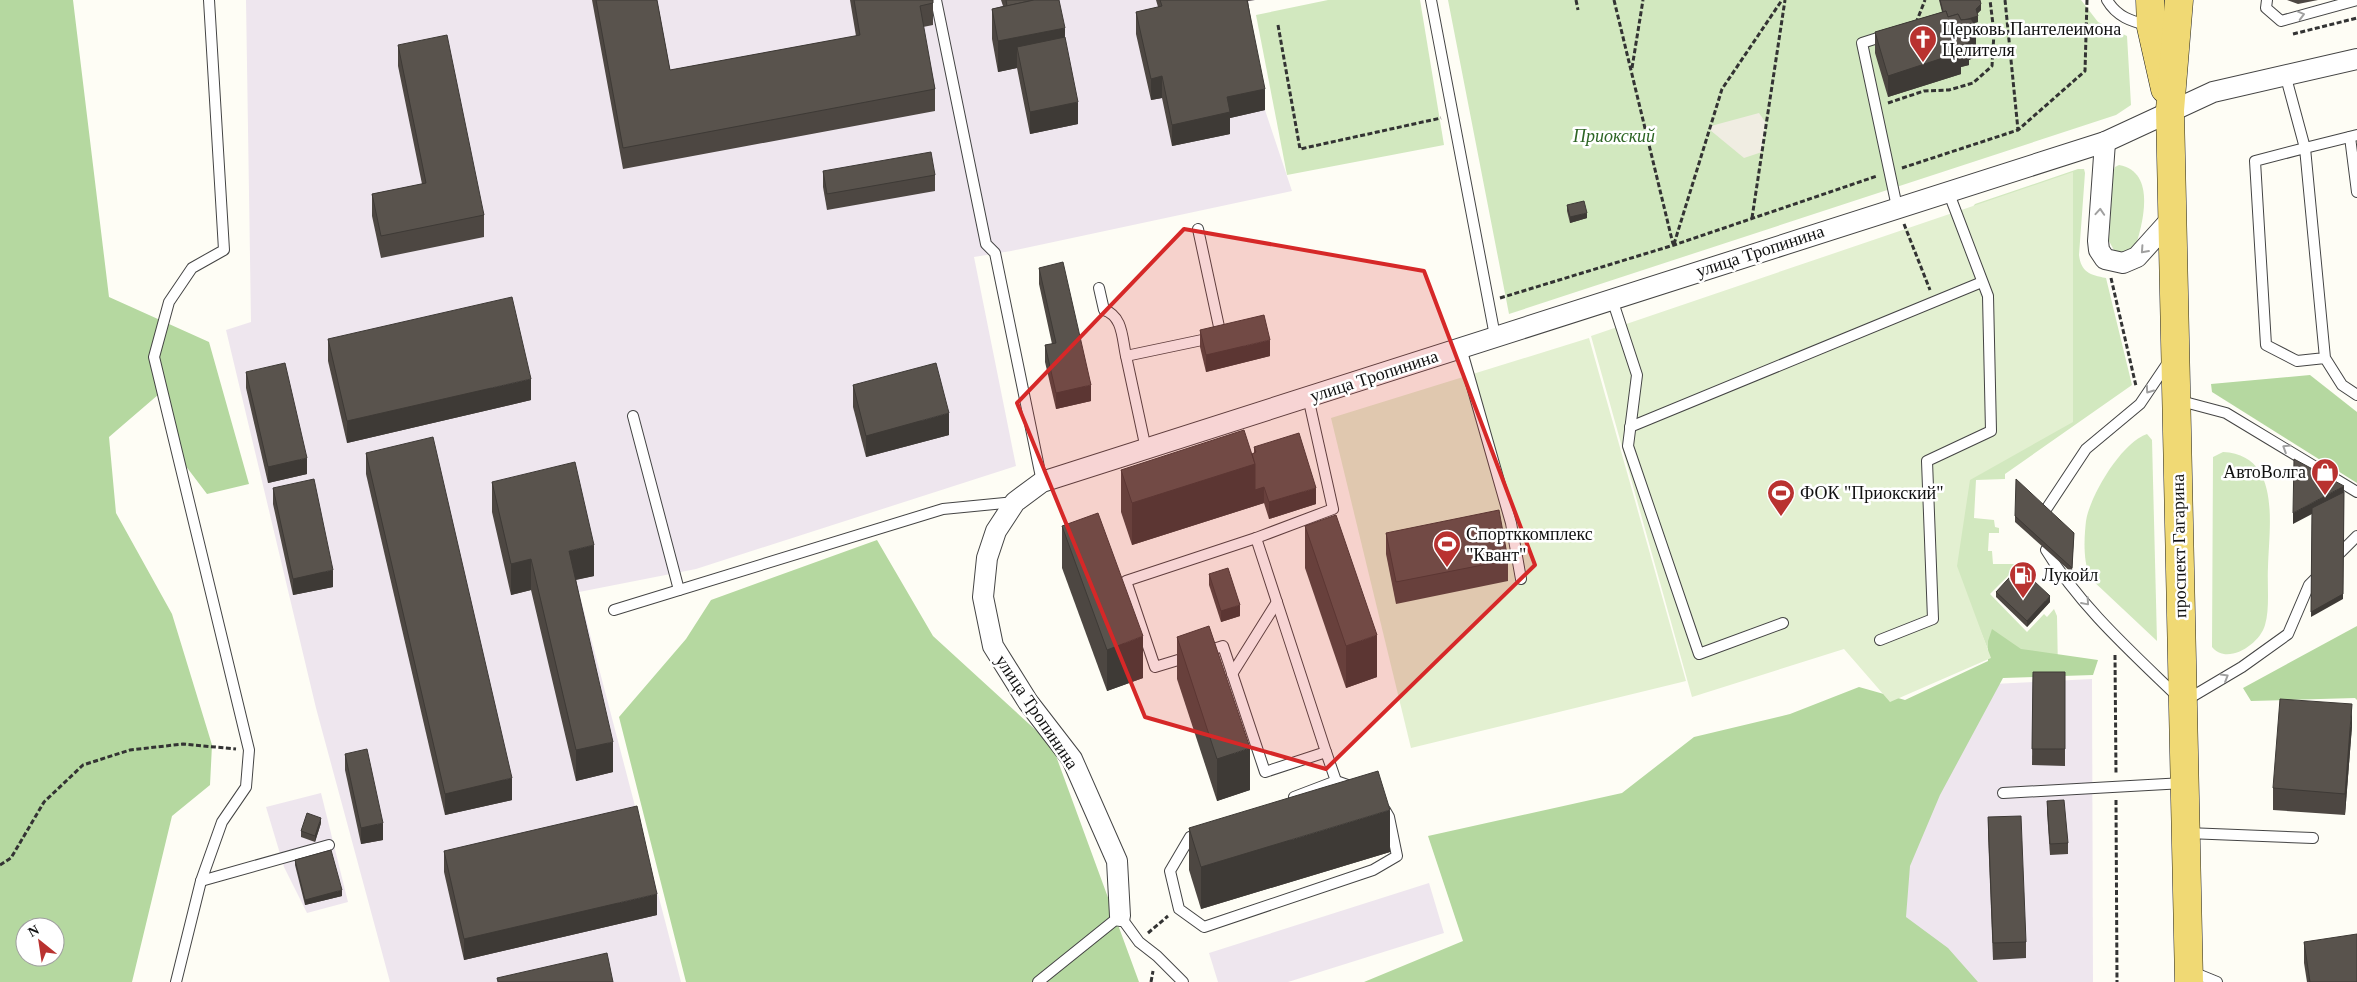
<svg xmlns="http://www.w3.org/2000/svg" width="2357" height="982" viewBox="0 0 2357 982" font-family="Georgia,serif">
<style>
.industrial{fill:#eee6ee}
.green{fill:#d2e8bf}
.forest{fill:#b5d8a0;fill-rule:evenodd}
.pitch{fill:#e3f0d1}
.plaza{fill:#f0ede2}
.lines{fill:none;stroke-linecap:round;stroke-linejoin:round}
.service-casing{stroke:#444;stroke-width:12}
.minor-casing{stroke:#444;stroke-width:22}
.primary-casing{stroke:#222;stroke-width:29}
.path{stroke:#333;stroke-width:3;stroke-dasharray:5 2.5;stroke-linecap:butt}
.service{stroke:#fff;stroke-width:10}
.minor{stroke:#fff;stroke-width:20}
.primary{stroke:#f0d974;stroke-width:28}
.wall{fill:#4d4742}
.shaded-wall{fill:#3e3a36}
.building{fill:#59534d;stroke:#3e3a36}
.oneway{stroke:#a0a0a0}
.marked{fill:#d62828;fill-opacity:0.2;stroke:#d62828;stroke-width:4;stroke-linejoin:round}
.labels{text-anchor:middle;stroke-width:5;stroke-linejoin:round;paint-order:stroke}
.poi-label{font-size:18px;fill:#111;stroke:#fff;text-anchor:start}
.park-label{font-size:18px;font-style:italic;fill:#2d6524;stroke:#fff}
.street-label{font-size:18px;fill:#111;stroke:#fff}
</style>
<rect width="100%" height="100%" fill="#fefdf5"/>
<g class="industrial">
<path d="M246 0H1255L1244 3 1265 110 1292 191 1011 251 974 257 1016 466 696 569 579 592 681 982H390L316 708 226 330 251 322Z"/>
<path d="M2092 679 2093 982H1839L1993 684Z"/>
<path d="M321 793 348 902 307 913 284 867 266 807Z"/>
<path d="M1429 883 1444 933 1288 982H1218L1209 953Z"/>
</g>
<g class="green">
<path d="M1328 0H1420L1444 145 1287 175 1256 15Z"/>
<path d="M1448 0H2081L2098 22 2127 36 2131 105 2116 115 1509 314Z"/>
<path d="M2119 165C2157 172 2143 224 2134 251L2116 254 2109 241 2113 173 2115 167Z"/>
<path d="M2078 169H2084L2085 173 2079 255C2081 272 2090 275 2106 278L2132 385 2005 474V479L1976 480 1974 518 1994 520 1995 527 1999 528V533H1989L1988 551H1992L1993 564H2016L2018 566 1990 594 2027 632 2044 614 2047 617 2054 609 2057 616 2058 672 1998 675 1955 567 1972 208 1975 204Z"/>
<path d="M2147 434 2152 440 2157 641 2090 578C2083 560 2084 539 2086 521 2090 495 2122 442 2147 434Z"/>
<path d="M2223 452C2282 455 2269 526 2268 567 2267 585 2270 608 2265 625 2260 644 2227 666 2212 647L2213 457Z"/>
</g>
<g class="forest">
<path d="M0 0H73L109 297 209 342 249 484 207 494 185 465 159 394 109 437 116 513 172 614 212 745 210 785 172 816 132 982H0ZM25 927H55V957H25Z"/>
<path d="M2310 375 2357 412V483L2212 392 2211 384Z"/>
<path d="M877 540 933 636 1052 745 1139 982H686L619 717 686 639 711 600Z"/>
<path d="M2357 626V700L2355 698 2251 701 2243 688Z"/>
<path d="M1992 629 2021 649 2098 660 2093 675 2003 678 1940 795 1910 866 1906 917 1948 948 1978 982H1364L1463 941 1428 836 1622 793 1694 737 1790 714 1859 687 1905 700 1988 661V641Z"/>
</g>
<g class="pitch">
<path d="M2073 172V422L1970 480 1957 566 1991 658 1890 702 1844 649 1692 697 1591 336Z"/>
<path d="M1589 338 1686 681 1411 748 1331 418Z"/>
</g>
<path class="plaza" d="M1759 113 1766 123 1762 152 1744 158 1710 130 1711 126Z"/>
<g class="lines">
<g class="service-casing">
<g id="service">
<path d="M936 0 986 244 995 253 1042 482"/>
<path d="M1431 0 1495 336"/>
<path d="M2107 0C2117 17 2131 21 2149 26"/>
<path d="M2267 0 2266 8 2281 21 2357 0"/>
<path d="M1887 35 1862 43 1897 207"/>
<path d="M2285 74 2305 148 2357 135"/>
<path d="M2350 137 2357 192"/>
<path d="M1099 288 1104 310C1123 316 1122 338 1126 356"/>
<path d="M1612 299 1637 375 1628 446 1699 654 1783 623"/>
<path d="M1461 348 1511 523 1521 579"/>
<path d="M2325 358 2297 361 2266 345 2255 161 2305 148 2325 358 2342 385 2357 395"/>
<path d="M2177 400 2226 413 2357 492"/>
<path d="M633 416 679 590"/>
<path d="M1630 427 1982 282"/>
<path d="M1146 449 1126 356 1221 336 1198 229"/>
<path d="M2045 511 2086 449 2140 404 2169 361"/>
<path d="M2046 550C2081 608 2135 655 2183 702L2242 667 2288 634 2309 585 2320 574"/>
<path d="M2335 558 2357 536"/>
<path d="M614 610 943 509 1015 502"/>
<path d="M1880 640 1933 619 1927 461 1991 431 1988 296 1948 191"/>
<path d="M1204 652 1223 646 1265 772 1326 752 1256 538"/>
<path d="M1188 657 1155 667 1126 581 1256 538 1333 509 1308 397"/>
<path d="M1232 674 1277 602"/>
<path d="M1336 781 1353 787"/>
<path d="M2003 793 2184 783"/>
<path d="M1294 797 1336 781 1326 752"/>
<path d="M1201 833 1190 837 1170 871 1179 909 1204 927 1373 870 1397 856 1389 817 1385 810"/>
<path d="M2187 833 2313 838"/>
<path d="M201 881 329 845"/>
<path d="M2190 971 2217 982"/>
<path d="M176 982 201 881 222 822 246 787 249 750 154 357 169 302 192 268 224 250 209 0"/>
<path d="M1038 982 1120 916 1139 942 1157 956 1183 982"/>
</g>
</g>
<g class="minor-casing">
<g id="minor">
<path d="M2105 142 2098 241 2099 250 2105 259 2123 263 2137 257 2173 217"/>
<path d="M1120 916 1117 861 1072 759 1028 702 993 646 983 597 987 558 996 531 1015 502 1042 482 2105 142 2213 92 2357 59"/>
</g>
</g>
<g class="primary-casing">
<g id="primary">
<path d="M2150 0 2151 27 2165 89"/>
<path d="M2179 0 2170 110 2189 982"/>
</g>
</g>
<g class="path">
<path d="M1576 0 1578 10"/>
<path d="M1614 0 1673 244"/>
<path d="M2005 0 2018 130"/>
<path d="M1916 23 1925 0"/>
<path d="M1278 25 1300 149 1441 118"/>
<path d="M2293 34 2357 18"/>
<path d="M1632 68 1643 0"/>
<path d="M1888 103 1924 91 1949 90 1973 83 1992 66 1994 33 1990 0"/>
<path d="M1902 168 2018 130 2085 71 2087 0"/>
<path d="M1752 218 1785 0"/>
<path d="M1904 224 1930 290"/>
<path d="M1674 244 1722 89 1782 0"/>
<path d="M2111 278 2136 386"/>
<path d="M1500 298 1674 245 1877 176"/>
<path d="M2115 655 2116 774"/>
<path d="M2116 800 2117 982"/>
<path d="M0 865 11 858 44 802 83 765 130 750 183 744 236 749"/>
<path d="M1148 933 1168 916"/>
<path d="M1151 982 1153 971"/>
</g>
<use href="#service" class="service"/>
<use href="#minor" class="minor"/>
<use href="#primary" class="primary"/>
</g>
<g class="wall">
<path d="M592 0H657L670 70 856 36 850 0H933V25L923 27 935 89V111L623 169Z"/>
<path d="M1001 0H1059L1078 124 1030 134 1017 68 998 72 992 39V9L1003 6Z"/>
<path d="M1156 0H1255L1248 1 1265 110 1230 118V134L1172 146 1162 98 1151 100 1136 34V12L1158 7Z"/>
<path d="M1939 0H1980L1981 10 1977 14 1978 22 1974 23 1976 48 1975 57 1969 60V65L1961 67V74L1888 97 1875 53V32L1942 12Z"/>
<path d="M2287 0H2318L2298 4Z"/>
<path d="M398 45 484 215V237L381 258 372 216V194L422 184 398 66Z"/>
<path d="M823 171 935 175V191L827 210 823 187Z"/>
<path d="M1567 205 1587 218 1570 223 1567 211Z"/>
<path d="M1039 268 1091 401 1056 409 1045 362V345L1052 344 1039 284Z"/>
<path d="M1200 330 1270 356 1206 372 1200 347Z"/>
<path d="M328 339 531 400 347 443 328 361Z"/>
<path d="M246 372 307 474 268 483 246 388Z"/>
<path d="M853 385 949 435 866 457 853 407Z"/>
<path d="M1254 447 1316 504 1269 519 1264 503 1132 545 1121 512V470L1252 454 1254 453Z"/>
<path d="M366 453 512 800 445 815 366 474Z"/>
<path d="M492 482 594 576 576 580 613 772 576 781 531 590 511 595 492 512Z"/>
<path d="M273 488 333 587 293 595 273 504Z"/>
<path d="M2015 516 2074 533 2072 573 2015 522Z"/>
<path d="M1062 526 1143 678 1107 691 1062 568Z"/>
<path d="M1305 526 1377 677 1346 688 1305 568Z"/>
<path d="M1386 533 1508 560V581L1396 604 1386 554Z"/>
<path d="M1209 574 1240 616 1221 622 1209 585Z"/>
<path d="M1996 592 2050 602 2027 627 1996 597Z"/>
<path d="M1177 637 1250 790 1217 801 1177 679Z"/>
<path d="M2033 672H2065V766L2032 765Z"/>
<path d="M2352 726 2345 815 2273 810V788Z"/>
<path d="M345 754 383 840 361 844 345 770Z"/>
<path d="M2047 801 2068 843V854L2050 855 2047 812Z"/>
<path d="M1988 817 2026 942V958L1993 960 1988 834Z"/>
<path d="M321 823 315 842 301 837V831Z"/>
<path d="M1189 828 1390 852 1201 909 1189 870Z"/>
<path d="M444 851 657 915 464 960 444 872Z"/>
<path d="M295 860 342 896 305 905 295 865Z"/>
<path d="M2304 942 2357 982H2307L2304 963Z"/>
</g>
<g class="shaded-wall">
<path d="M1981 4V10L1976 15V9Z"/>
<path d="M1978 16V22L1947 30V25Z"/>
<path d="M1976 26V48L1975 57 1969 60V65L1961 67V74L1888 97V76L1960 46 1967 39Z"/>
<path d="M1065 28V59L1017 47V68L998 72V41Z"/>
<path d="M1162 76V98L1151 100V79Z"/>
<path d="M1265 89V110L1230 118V134L1172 146V125L1227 97Z"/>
<path d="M1078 102V124L1030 134V112Z"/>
<path d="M1587 213V218L1570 223V217Z"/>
<path d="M1270 340V356L1206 372V355Z"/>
<path d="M531 379V400L347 443V421Z"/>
<path d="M1091 385V401L1056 409V393Z"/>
<path d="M949 413V435L866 457V436Z"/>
<path d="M307 458V474L268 483V467Z"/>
<path d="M1255 464 1264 487V503L1132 545V503Z"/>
<path d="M2344 486 2343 599 2311 617 2312 514 2293 524V513Z"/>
<path d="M1316 488V504L1269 519V502Z"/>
<path d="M594 545V576L569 581V551Z"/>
<path d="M531 559V590L511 595V564Z"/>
<path d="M333 570V587L293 595V579Z"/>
<path d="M2050 596V602L2027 627V621Z"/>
<path d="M1240 605V616L1221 622V611Z"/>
<path d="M1377 635V677L1346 688V646Z"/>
<path d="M1143 636V678L1107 691V650Z"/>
<path d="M2352 704V726L2345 815V794Z"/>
<path d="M613 742V772L576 781V750Z"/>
<path d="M1250 748V790L1217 801V759Z"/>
<path d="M512 778V800L445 815V794Z"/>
<path d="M1390 810V852L1201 909V867Z"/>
<path d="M321 818V823L315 842V836Z"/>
<path d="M383 823V840L361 844V828Z"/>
<path d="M342 890V896L305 905V900Z"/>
<path d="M657 894V915L464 960V939Z"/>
</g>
<g class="building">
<path d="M596 0H657L670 70 860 35 854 0H933V3L920 6 935 89 623 148Z"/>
<path d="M1006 0H1034L1007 6Z"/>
<path d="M1034 0H1059L1065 28 998 41 992 9Z"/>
<path d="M1160 0H1247L1265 89 1227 97 1230 112 1172 125 1162 76 1151 79 1136 12 1162 6Z"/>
<path d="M1940 0H1980L1981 4 1976 9 1978 16 1968 19 1961 20 1958 14 1948 17 1946 11 1943 12Z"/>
<path d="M1946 11 1948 17 1958 14 1961 20 1971 19 1976 26 1975 35 1967 39 1969 43 1960 46 1961 52 1888 76 1875 32Z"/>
<path d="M447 35 484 215 381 236 372 194 426 183 398 45Z"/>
<path d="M1065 37 1078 102 1030 112 1017 47Z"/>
<path d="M931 152 935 175 827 194 823 171Z"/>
<path d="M1584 201 1587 213 1570 217 1567 205Z"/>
<path d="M1063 262 1091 385 1056 393 1045 345 1056 343 1039 268Z"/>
<path d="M512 297 531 379 347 421 328 339Z"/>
<path d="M1264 315 1270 340 1206 355 1200 330Z"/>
<path d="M285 363 307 458 268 467 246 372Z"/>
<path d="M936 363 949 413 866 436 853 385Z"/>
<path d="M1244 430 1255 464 1132 503 1121 470Z"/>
<path d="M1299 433 1316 488 1269 502 1264 487 1255 490V464L1252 454 1256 452 1254 447Z"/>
<path d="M433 437 512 778 445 794 366 453Z"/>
<path d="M2294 459 2344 486 2293 513Z"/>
<path d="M575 462 594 545 569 551 613 742 576 750 531 559 511 564 492 482Z"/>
<path d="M314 479 333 570 293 579 273 488Z"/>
<path d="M2016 479 2074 533 2072 568 2015 516Z"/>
<path d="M2344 492 2343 594 2311 612 2312 508Z"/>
<path d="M1499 510 1508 560 1396 582 1386 533Z"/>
<path d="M1098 513 1143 636 1107 650 1062 526Z"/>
<path d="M1336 515 1377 635 1346 646 1305 526Z"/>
<path d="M2019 567 2050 596 2027 621 1996 592Z"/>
<path d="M1228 568 1240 605 1221 611 1209 574Z"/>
<path d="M1209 626 1250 748 1217 759 1177 637Z"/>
<path d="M2033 672H2065V749H2032Z"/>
<path d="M2280 699 2352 704 2345 794 2273 788Z"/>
<path d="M367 749 383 823 361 828 345 754Z"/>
<path d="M1378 771 1390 810 1201 867 1189 828Z"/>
<path d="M2064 800 2068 843 2050 844 2047 801Z"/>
<path d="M637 806 657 894 464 939 444 851Z"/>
<path d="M307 813 321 818 315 836 301 831Z"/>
<path d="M2021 816 2026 942 1993 943 1988 817Z"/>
<path d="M331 850 342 890 305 900 295 860Z"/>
<path d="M2357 934V982H2310L2304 942Z"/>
<path d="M607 953 613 982H498L497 978Z"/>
</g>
<defs><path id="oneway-chevron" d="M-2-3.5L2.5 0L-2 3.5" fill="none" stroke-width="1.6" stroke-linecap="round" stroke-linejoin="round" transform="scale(1.25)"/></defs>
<g class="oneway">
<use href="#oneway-chevron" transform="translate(2301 15) rotate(-15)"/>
<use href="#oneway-chevron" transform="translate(2100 212) rotate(-86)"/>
<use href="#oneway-chevron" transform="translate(2144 250) rotate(132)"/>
<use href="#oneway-chevron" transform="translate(2149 390) rotate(125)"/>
<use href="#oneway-chevron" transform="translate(2286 448) rotate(-148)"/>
<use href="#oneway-chevron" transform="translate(2086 602) rotate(49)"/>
<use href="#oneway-chevron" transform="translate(2225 677) rotate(-31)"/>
</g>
<path class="marked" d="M1184 229 1424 271 1535 565 1326 769 1145 717 1017 403Z"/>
<defs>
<g id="church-pin" transform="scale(1.4375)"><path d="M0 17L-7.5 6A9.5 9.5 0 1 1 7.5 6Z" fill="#b93230" stroke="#fff"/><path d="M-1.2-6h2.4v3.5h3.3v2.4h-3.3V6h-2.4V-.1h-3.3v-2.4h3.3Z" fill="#fff"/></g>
<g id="shop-pin" transform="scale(1.4375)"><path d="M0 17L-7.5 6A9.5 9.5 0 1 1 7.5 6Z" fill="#b93230" stroke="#fff"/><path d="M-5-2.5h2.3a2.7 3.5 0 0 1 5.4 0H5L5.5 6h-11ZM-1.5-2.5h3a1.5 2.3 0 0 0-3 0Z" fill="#fff"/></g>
<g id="stadium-pin" transform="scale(1.4375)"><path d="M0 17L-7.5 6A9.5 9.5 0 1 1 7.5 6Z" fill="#b93230" stroke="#fff"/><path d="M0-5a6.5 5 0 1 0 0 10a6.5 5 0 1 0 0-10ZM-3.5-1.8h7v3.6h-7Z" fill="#fff"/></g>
<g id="fuel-pin" transform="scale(1.4375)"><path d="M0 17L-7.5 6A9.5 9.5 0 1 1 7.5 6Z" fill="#b93230" stroke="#fff"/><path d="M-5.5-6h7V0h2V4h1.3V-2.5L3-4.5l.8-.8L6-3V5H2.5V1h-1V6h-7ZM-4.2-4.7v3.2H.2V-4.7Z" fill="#fff"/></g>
</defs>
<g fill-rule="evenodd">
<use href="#church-pin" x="1923" y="39"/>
<use href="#shop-pin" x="2325" y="472"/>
<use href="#stadium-pin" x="1781" y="493"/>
<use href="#stadium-pin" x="1447" y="544"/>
<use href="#fuel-pin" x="2023" y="575"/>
</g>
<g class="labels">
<g class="poi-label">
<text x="1942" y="35">Церковь Пантелеимона<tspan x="1942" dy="21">Целителя</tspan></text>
<text x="2306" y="478" text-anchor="end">АвтоВолга</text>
<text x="1800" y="499">ФОК "Приокский"</text>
<text x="1466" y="540">Спортккомплекс<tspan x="1466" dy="21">"Квант"</tspan></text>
<text x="2042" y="581">Лукойл</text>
</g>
<g class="park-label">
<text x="1614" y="142">Приокский</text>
</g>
<g class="street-label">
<text transform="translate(1760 251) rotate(-18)" y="6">улица Тропинина</text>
<text transform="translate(1374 376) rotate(-18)" y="6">улица Тропинина</text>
<text transform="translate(2179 546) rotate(-91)" y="6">проспект Гагарина</text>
<text transform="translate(1037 712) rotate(56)" y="6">улица Тропинина</text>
</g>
</g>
<g transform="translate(40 942) rotate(330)"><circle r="24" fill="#ffffff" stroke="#a0a0a0"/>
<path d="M0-4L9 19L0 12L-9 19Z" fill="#b93230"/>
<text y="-8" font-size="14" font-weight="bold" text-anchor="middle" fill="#111111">N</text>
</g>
</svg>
